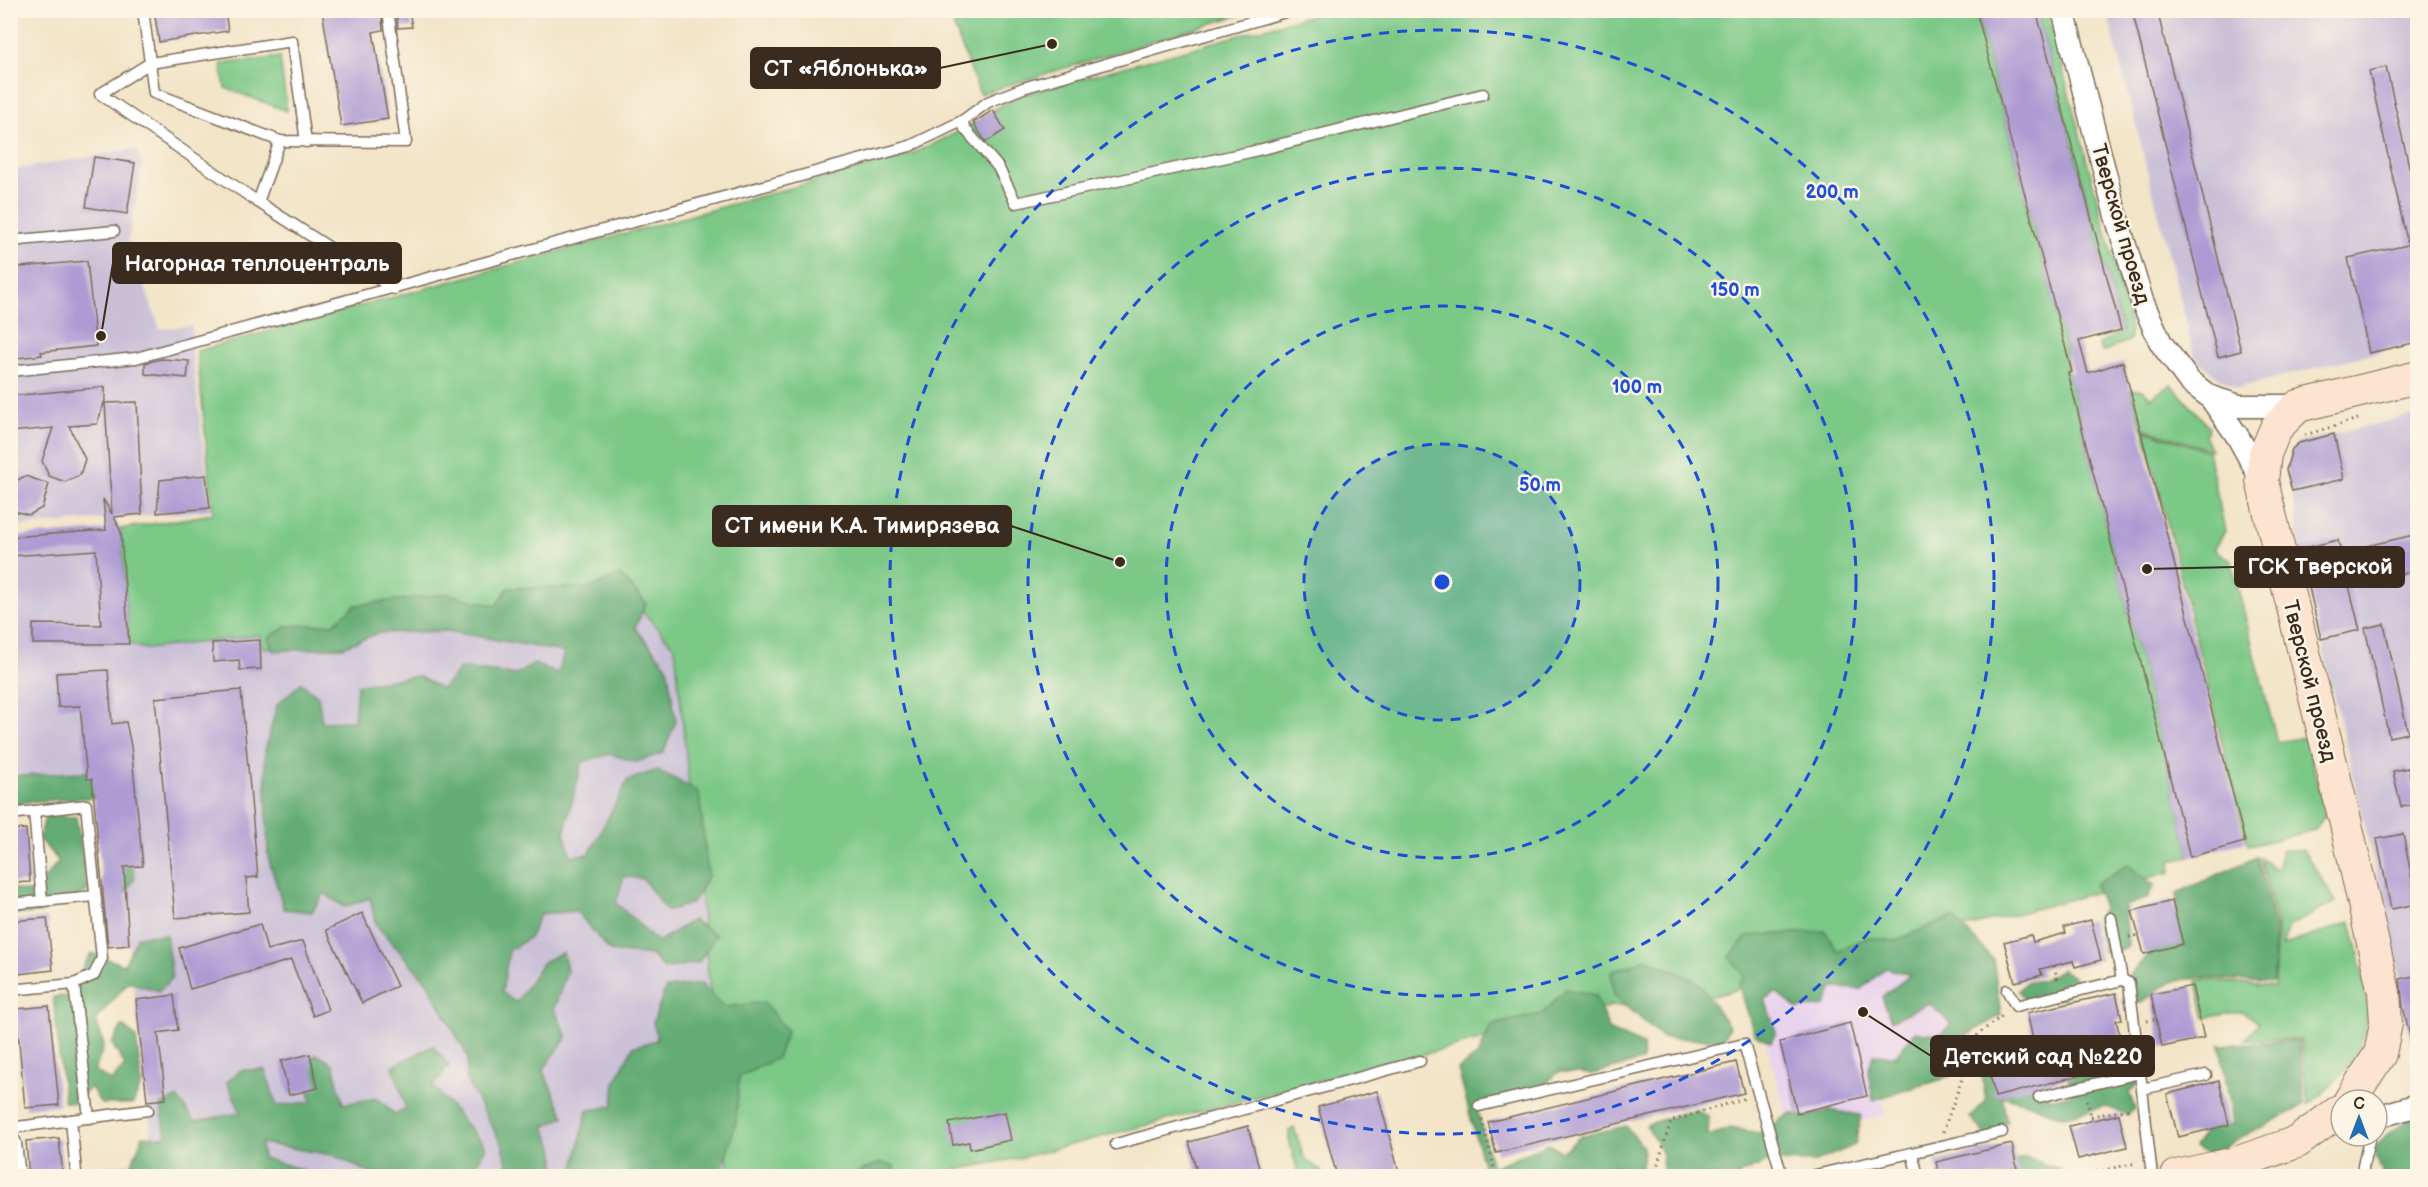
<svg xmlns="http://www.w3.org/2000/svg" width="2428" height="1187" viewBox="0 0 2428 1187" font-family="'Balsamiq Sans',sans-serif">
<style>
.built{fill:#e9d2ed}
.industrial{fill:#c9bfd7}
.green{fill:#7bc887;stroke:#5b7952;stroke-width:1.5}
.forest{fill:#64ac74;stroke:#506b49;stroke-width:1.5}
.building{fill:#ae9bd3}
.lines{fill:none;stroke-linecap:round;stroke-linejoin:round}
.lane-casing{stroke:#7b6b59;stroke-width:13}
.street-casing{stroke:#7b6b59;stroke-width:25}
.secondary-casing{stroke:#7b6b59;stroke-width:34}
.path{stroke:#7b6b59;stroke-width:3;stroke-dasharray:1.5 4.5;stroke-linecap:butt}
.lane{stroke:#fff;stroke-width:10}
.street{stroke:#fff;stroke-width:22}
.secondary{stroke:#fde4d1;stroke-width:32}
.ring{fill:none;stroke:#1d4ed8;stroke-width:3;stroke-dasharray:10 8}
.labels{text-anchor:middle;stroke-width:5;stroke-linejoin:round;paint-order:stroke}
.street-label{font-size:21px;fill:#3b2a1e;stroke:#fcf5e5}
.centre{fill:#1d4ed8;stroke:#fcf5e5;stroke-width:3}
.ring-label{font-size:18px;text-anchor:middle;font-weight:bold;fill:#1d4ed8;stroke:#fcf5e5;stroke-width:5;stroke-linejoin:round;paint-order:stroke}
.leader{fill:none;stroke:#3b2a1e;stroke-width:2}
.callout-dot{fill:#3b2a1e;stroke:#fcf5e5;stroke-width:2}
.callout{fill:#3b2a1e;stroke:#3b2a1e;stroke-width:2}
.callout-label{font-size:22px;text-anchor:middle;font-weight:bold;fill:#fff}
</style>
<rect width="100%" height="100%" fill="#fcf5e5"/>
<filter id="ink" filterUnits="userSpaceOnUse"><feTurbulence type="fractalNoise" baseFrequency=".0167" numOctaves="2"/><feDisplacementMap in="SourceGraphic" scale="12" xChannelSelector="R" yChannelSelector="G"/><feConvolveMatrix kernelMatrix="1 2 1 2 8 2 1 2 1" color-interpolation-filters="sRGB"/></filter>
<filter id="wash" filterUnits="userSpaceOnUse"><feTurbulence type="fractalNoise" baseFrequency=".008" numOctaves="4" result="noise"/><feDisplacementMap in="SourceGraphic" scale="24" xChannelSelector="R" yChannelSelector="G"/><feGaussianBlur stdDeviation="1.35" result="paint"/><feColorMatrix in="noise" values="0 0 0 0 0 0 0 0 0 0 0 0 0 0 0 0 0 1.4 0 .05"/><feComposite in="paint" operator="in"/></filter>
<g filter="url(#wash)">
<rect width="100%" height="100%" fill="#f2e4c7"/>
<path class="built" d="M1949 932 1974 1037 1954 1055 1880 1080 1885 1115 1793 1139 1751 986Z"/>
<g class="industrial">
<path d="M2107 11H2417V342L2237 388 2213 374 2195 357Z"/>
<path d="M136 149 142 166 128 241 160 329 192 326V354L211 510 11 527 10 163 12 170Z"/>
<path d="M2417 414 2418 1061 2416 1062 2396 980 2401 979 2300 549 2292 491 2286 470 2292 449 2299 443Z"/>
<path d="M121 529 129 644 146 649 262 635 263 648 323 632 629 596 675 648 729 1176H176L156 1174 129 945 118 777 11 790V537Z"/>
</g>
<g class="green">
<path d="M948 11H1252L980 94Z"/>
<path d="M1327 11H1976L2065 346 2068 373 2190 857 2170 861 2171 872 1717 995 1701 999 1612 1006 1019 1158 925 1176H729L675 648 629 596 324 632 323 644 263 648 261 635 146 649 129 644 121 529 213 514 197 351 907 156 965 129 993 110 1022 95Z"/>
<path d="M2037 11H2047L2130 322V340L2102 352 2099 344 2122 331Z"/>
<path d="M280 57 287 111 225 88 221 64Z"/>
<path d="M2171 384 2209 427 2205 437 2211 450 2142 428 2131 390H2143L2151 398Z"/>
<path d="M2144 430 2208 451 2225 531 2214 549 2231 561 2277 742 2306 737 2325 815 2315 830 2248 846Z"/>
<path d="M2282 850H2303L2336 902 2289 926 2282 946 2351 922C2359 956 2375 1008 2362 1041 2353 1066 2329 1089 2308 1105L2301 1039H2246L2259 1023 2242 1011 2205 1018 2197 981 2205 979 2274 987 2277 925 2260 858 2277 870Z"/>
<path d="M1294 1128 1305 1160 1321 1170 1324 1176H1299L1289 1140V1131Z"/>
</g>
<g class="forest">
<path d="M620 575 646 603 635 628 667 666 676 721 663 753 636 762 610 754 582 762 564 833 571 856 589 854 628 780 658 770 699 792 708 876 692 903 667 911 643 879 624 876 616 903 658 942 693 920 716 935 699 962 664 969 651 955 610 951 576 911 540 914 530 937 509 951 502 992 516 1003 543 962 563 952 567 971 554 1009 567 1037 543 1070 564 1117 544 1127 555 1151V1166L544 1176H510L503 1146 466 1080 468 1057 427 982 376 925 370 898 344 907 324 893 312 912 284 909 268 857 265 751 277 705 301 683 318 696 322 722 354 721 357 685 418 676 442 689 461 668 515 675 534 664 558 674 564 652 448 631 378 633 343 647 273 651 268 638 287 626 333 624 356 605 449 594 496 606 508 588H591Z"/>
<path d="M110 770 135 878 121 899 101 797 24 802 11 811V780L18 776Z"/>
<path d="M46 815 76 817 88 891 41 913 11 914 10 890 13 889 32 893 59 861 39 839Z"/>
<path d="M2257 857 2275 927 2273 983 2204 977 2169 982 2141 1003 2123 1002 2127 978 2157 945 2176 938 2177 893Z"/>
<path d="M2128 865 2154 885 2147 899 2125 906 2128 947 2113 955 2103 952 2097 923 2103 908 2095 884Z"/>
<path d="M1953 917 1993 959 2001 1015 1953 1043 1950 1077 1873 1100 1868 1072 1873 1055 1895 1056 1915 1032 1941 1034 1951 1024 1929 1003 1891 1021 1882 997 1910 975 1886 968 1861 989 1833 988 1825 1006 1797 1009 1776 992 1765 999 1776 1032 1771 1042 1754 1034 1739 984 1745 976 1730 957 1747 936 1825 931 1838 951 1868 937 1894 941Z"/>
<path d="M166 935 172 978 159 991 128 982 96 1020 104 1045 95 1071 111 1081 125 1065 112 1044 122 1026 136 1037 142 1083 133 1104H101L91 1087 75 1103 64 1102 53 997 67 996 91 953 124 965 138 936Z"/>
<path d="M1647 959 1698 982 1729 1026 1723 1040 1663 1038 1614 995 1611 972Z"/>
<path d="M2062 969 2076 979 2065 998 2032 1004 2018 991 2025 983 2043 980Z"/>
<path d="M701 984 724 1007 764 1002 787 1031 777 1058 739 1077 736 1122 720 1176H572L587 1111 613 1106 615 1082 633 1047 657 1040 653 1022 666 988Z"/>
<path d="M1566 989 1595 995 1609 1030 1643 1045 1642 1061 1593 1074 1559 1072 1540 1088 1476 1105 1492 1167 1549 1144 1562 1152 1581 1136 1626 1126 1643 1147 1641 1172 1628 1176H1589L1567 1164 1557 1176H1486L1458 1069 1478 1055 1491 1025 1542 1014Z"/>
<path d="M2139 1037 2150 1073 2129 1092 2135 1109 2127 1115 2105 1106 2062 1117 2030 1104 2002 1096 2007 1122 1989 1139 1970 1117 1986 1101 1982 1076 1996 1066 2014 1080 2037 1077 2050 1099 2072 1094 2066 1069 2073 1064 2117 1078 2128 1038Z"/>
<path d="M2299 1040 2304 1105 2209 1155 2194 1147 2210 1124H2233L2220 1045Z"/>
<path d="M433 1046 449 1065 433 1086 486 1147 474 1170 478 1176H376L333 1155 261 1143 263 1158 300 1169 314 1176H83L88 1170 131 1165 143 1136 166 1137 161 1105 177 1098 195 1121 241 1113 227 1082 241 1070H265L277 1106 311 1102 306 1072 316 1054 333 1064 343 1104 378 1098 395 1115 406 1109 393 1066Z"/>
<path d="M1695 1109 1709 1118 1708 1136 1730 1128 1760 1133 1791 1113 1807 1117 1830 1110 1861 1115 1855 1145 1815 1162 1769 1161 1739 1174 1740 1176H1661L1663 1154 1646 1125Z"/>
<path d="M2415 1115H2417V1176H2383L2374 1150 2386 1135Z"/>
<path d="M2025 1157 2062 1170 2046 1176H1966L1974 1166 2007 1163Z"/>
<path d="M879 1163 894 1166 895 1176H850Z"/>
</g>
<g id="blocks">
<g class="building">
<path d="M154 10H225L228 31 159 42Z"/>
<path d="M322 10H381L383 30 373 32 388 119 341 126Z"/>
<path d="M396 10H409L412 27 398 28Z"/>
<path d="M1976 10H2036L2121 330 2079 341 2088 373 2123 362 2245 842 2190 857 2068 373 2072 372Z"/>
<path d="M2132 10H2157L2241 351 2218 357Z"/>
<path d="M2386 67 2418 205V342L2369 353 2348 258 2408 245 2369 71Z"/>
<path d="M993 110 1005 130 986 142 973 123Z"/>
<path d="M94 157 135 163 127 214 86 207Z"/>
<path d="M87 261 96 346 41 352 42 355 10 359V268Z"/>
<path d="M162 359 189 361 187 378 145 374V363Z"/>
<path d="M105 387V400L97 424 69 426 85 459 80 475 65 482 49 476 42 461 53 428 10 432V396Z"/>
<path d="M137 402 142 514 114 517 121 532 129 644H33V624L101 625 96 550 10 556V537L106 530 103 499 112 514 105 403Z"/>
<path d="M2334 434 2344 479 2292 491 2286 470 2292 449 2299 443Z"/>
<path d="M206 475 210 508 157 513 160 480Z"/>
<path d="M25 476 49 484 42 508 29 515 14 511 10 504V484Z"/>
<path d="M2418 534V570L2349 586 2360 630 2321 639 2300 549 2338 540 2341 552Z"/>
<path d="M2384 624 2408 733 2389 737 2365 628Z"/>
<path d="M260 640 261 669 240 670 239 660 213 662 212 643Z"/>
<path d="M108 670 112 724 126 722 131 746 143 866 124 867 129 945 108 947 92 779H87L80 706 58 707 56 673Z"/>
<path d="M241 690 258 877 246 878 249 912 175 918 155 698Z"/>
<path d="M2408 768 2416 804 2401 807 2393 771Z"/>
<path d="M26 829 30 882 10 883V830Z"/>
<path d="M2403 834 2417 904 2391 909 2377 839Z"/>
<path d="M2172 901 2183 944 2144 954 2132 911Z"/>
<path d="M362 913 397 986 362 1003 326 930Z"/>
<path d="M47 918 53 970 10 975V921Z"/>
<path d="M2091 920 2101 960 2075 967 2073 961 2040 969 2042 975 2015 982 2004 942 2031 935 2033 942 2066 933 2064 927Z"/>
<path d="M260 924 267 950 303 941 328 1010 313 1016 291 960 190 989 179 948Z"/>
<path d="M2418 975V1043L2412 1044 2403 1007 2400 979Z"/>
<path d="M2192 986 2204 1038 2162 1047 2151 994Z"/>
<path d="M2116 993 2122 1019 2116 1020 2127 1063 1995 1097 1989 1069 2037 1057 2027 1013Z"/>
<path d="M174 995 178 1030 158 1033 166 1099 147 1101 136 1000Z"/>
<path d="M49 1006 59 1105 25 1108 16 1009Z"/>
<path d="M1850 1023 1867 1096 1797 1113 1780 1042Z"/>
<path d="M310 1054 318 1088 289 1095 281 1061Z"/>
<path d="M1736 1062 1744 1093 1496 1153 1488 1122Z"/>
<path d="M2219 1081 2229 1125 2178 1137 2167 1094Z"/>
<path d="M1377 1091 1400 1176H1337L1318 1107Z"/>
<path d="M1005 1112 1011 1140 970 1149 969 1142 953 1145 949 1123Z"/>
<path d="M2119 1114 2127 1147 2078 1159 2069 1126Z"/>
<path d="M1248 1126 1261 1176H1198L1189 1142Z"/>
<path d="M59 1138 63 1176H29L26 1141Z"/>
<path d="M2012 1144 2018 1174 2006 1176H1939L1936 1162Z"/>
</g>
</g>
</g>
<g filter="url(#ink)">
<use href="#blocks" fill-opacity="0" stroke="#7b6b59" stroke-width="1.5"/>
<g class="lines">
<g class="lane-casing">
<g id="lane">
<path d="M143 10 154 93 280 141 406 142 388 10"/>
<path d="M962 121 965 129 998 167 1016 203 1250 152 1483 94"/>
<path d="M306 142 292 41 150 63 100 94 258 202 394 289"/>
<path d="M258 202 280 141"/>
<path d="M10 241 114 231"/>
<path d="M10 371 136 358 910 146 962 121 988 102 1023 88 1292 10"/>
<path d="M34 811 42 901"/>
<path d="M10 814 86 805 102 958 94 975 74 984 10 990"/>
<path d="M10 904 95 896"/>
<path d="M2111 918 2122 980"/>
<path d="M74 984 89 1118"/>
<path d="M2007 990 2016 1006 2122 980 2129 983 2142 1089"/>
<path d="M2039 1097 2140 1073"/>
<path d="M1479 1106 1744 1044 1782 1176"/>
<path d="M71 1120 76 1172"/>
<path d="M10 1128 148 1110"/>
<path d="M1116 1144 1420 1061"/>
<path d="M1912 1153 1918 1176"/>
<path d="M1811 1176 2002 1132"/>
<path d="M2152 1176 2142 1089 2206 1075"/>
<path d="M2363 1176V1166L2370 1136"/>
</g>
</g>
<g class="street-casing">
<g id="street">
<path d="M2063 10 2116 216 2142 301 2161 343 2189 381 2210 397 2238 437 2262 481"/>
<path d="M2210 397 2239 406H2298"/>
<path d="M2377 1117 2418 1105"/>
<path d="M10 1144 14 1176"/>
</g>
</g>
<g class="secondary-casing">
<g id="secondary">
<path d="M2350 1100 2380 1054 2386 1023 2384 992 2346 824 2262 481 2265 454 2276 428 2298 406 2418 377"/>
<path d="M2177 1176 2236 1163 2297 1142 2341 1110"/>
</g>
</g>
<g class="path">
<path d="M2305 435 2358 419"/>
<path d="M2129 937 2138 935"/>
<path d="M2054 966 2058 981"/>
<path d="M2147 1021 2156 1019"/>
<path d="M2087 1100 2092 1120"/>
<path d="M2091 1116 2131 1109"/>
<path d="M1482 1119 1496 1176"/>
<path d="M1943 1132 1978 1034 2005 1014"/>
<path d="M1654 1176 1671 1121 1746 1098"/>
<path d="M2079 1176 2136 1163"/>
</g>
<use href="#lane" class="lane"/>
<use href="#street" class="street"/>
<use href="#secondary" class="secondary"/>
</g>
</g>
<circle cx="1442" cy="582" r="138" fill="#1d4ed8" fill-opacity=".12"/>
<g class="ring">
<circle cx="1442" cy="582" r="138"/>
<circle cx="1442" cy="582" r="276"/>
<circle cx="1442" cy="582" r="414"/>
<circle cx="1442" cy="582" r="552"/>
</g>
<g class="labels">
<g class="street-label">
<text transform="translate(2121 224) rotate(74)" y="7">Тверской проезд</text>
<text transform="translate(2310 681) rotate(76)" y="7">Тверской проезд</text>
</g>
</g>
<circle cx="1442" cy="582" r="9" class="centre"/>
<g class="ring-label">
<text x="1832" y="198">200 m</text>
<text x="1735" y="296">150 m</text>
<text x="1637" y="393">100 m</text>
<text x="1540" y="491">50 m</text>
</g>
<path class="leader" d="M1052 44L940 68M101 336L113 263M1120 562L1011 526M2147 569L2235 567M1863 1012L1931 1056"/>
<g class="callout-dot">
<circle cx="1052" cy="44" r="6"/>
<circle cx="101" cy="336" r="6"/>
<circle cx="1120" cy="562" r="6"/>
<circle cx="2147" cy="569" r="6"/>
<circle cx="1863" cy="1012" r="6"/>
</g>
<g class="callout">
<rect x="751" y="48" width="189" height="40" rx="6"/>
<rect x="113" y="243" width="288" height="40" rx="6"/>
<rect x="713" y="506" width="298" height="40" rx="6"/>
<rect x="2235" y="547" width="169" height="40" rx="6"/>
<rect x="1931" y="1036" width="223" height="40" rx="6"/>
</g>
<g class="callout-label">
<text x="846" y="76">СТ «Яблонька»</text>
<text x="257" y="271">Нагорная теплоцентраль</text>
<text x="862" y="533">СТ имени К.А. Тимирязева</text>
<text x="2320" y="574">ГСК Тверской</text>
<text x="2043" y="1064">Детский сад №220</text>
</g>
<rect width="2428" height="1187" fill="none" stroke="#fcf5e5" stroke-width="36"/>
<g transform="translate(2359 1118)"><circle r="28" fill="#fcf5e5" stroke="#afa495" stroke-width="1.5"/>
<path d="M0-4.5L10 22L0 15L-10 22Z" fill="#1f6fb2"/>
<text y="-9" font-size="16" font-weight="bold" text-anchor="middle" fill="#3b2a1e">С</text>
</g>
</svg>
